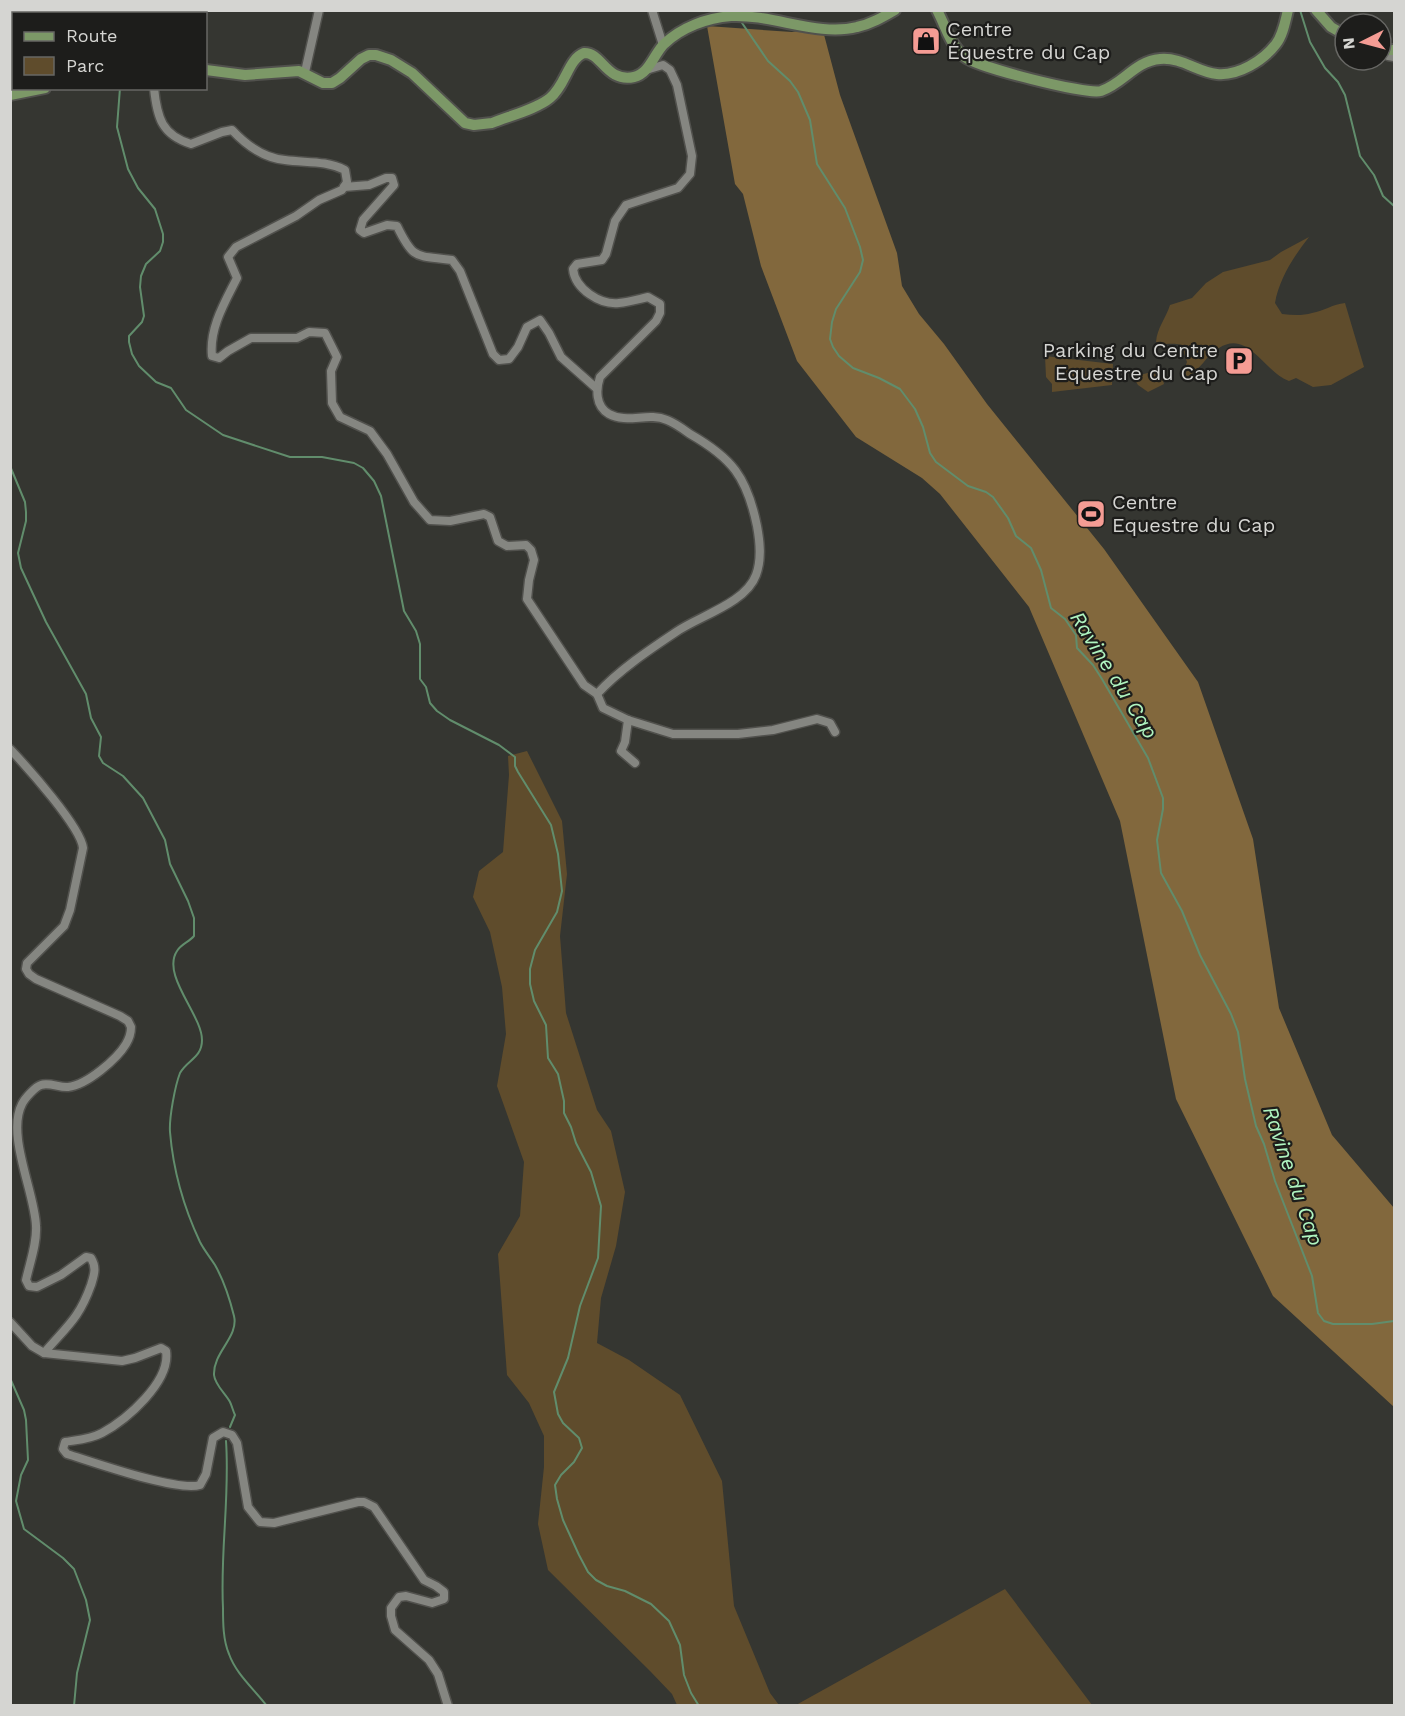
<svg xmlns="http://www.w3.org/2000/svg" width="1405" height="1716" viewBox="0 0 1405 1716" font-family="'Work Sans',sans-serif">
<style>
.green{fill:#5f4c2c}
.forest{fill:#82683d}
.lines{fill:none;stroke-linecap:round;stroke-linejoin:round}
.stream{stroke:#618d6c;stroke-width:2}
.minor-casing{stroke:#51514d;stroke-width:11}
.major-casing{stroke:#51514d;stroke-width:14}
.minor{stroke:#858681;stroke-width:8}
.major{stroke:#7c9867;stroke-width:10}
.labels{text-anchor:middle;stroke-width:4.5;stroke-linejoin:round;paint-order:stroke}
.poi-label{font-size:20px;fill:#d5d5d2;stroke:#1d1d1b;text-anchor:start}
.water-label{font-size:21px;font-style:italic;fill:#b0f5c0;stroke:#1d1d1b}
</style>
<rect width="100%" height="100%" fill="#353631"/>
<g class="green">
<path d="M1309 237C1294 256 1279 279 1275 303L1282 314C1292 315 1302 316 1312 313 1324 311 1333 304 1345 303L1364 367 1331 385 1313 387 1296 378 1289 381C1264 372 1248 329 1219 348 1206 355 1201 370 1188 376L1182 375 1187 362 1181 345C1172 342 1164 346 1156 342 1157 328 1166 318 1170 305L1192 298 1206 283 1223 272 1270 260 1281 252Z"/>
<path d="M1045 356 1113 364 1112 385 1052 392V384L1046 377Z"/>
<path d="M1151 372 1161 373 1164 384 1148 392 1138 385 1133 377Z"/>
<path d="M527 751 562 821 567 874 560 936 566 1013 597 1110 611 1131 625 1192 616 1246 601 1298 597 1343 629 1360 680 1395 722 1481 734 1606 770 1693 779 1705H677L672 1694 650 1671 548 1570 538 1524 544 1467V1436L529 1403 507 1375 498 1254 520 1216 524 1162 497 1086 506 1034 502 987 490 932 473 897 479 871 503 852 509 775 508 756Z"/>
<path d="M1005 1589 1092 1705H796Z"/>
</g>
<path class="forest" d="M707 26 792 32 822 27 840 95 897 253 902 286 919 314 944 344 987 404 1104 549 1198 682 1253 839 1279 1008 1332 1135 1394 1208V1407L1273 1296 1176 1099 1120 821 1029 607 940 494 922 478 856 437 797 361 761 266 743 194 735 184Z"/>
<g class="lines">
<g class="stream">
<path d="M73 10 76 14"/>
<path d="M1300 10 1310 42 1325 68 1338 82 1345 95 1360 156 1374 175 1383 196 1394 206"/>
<path d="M740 20 768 61 790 81 798 92 810 120 817 164 845 208 860 247 863 260 860 272 836 309 832 322 830 339 833 347 839 356 853 368 879 378 900 389 915 409 923 427 930 453 936 462 968 486 986 492 993 497 1008 518 1016 536 1031 548 1041 570 1051 608 1065 619 1076 635 1077 648 1093 665 1102 679 1148 758 1163 798V809L1157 840 1161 873 1182 911 1200 955 1231 1014 1238 1032 1245 1079 1256 1126 1264 1144 1275 1181 1312 1276 1318 1313 1324 1321 1333 1324H1372L1394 1321"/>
<path d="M120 88 117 127 128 169 138 188 155 209 163 234V242L160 251 146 264 141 276 140 287 144 316 142 322 129 336V342L132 354 139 366 156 382 171 388 186 410 223 435 290 457H322L354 463 363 468 374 481 381 496 404 611 416 631 420 644V679L426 687 430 703 437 711 450 720 499 745 515 757V766L518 772 551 825 558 854 562 891 557 912 535 950 530 969V984L534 1001 546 1025 548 1058 558 1074 564 1101V1113L571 1127 576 1143 591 1172 601 1206 598 1258 580 1306 568 1358 554 1392 558 1414 563 1423 579 1438 582 1448 574 1462 561 1475 555 1485 557 1499 563 1520 579 1555 588 1572 596 1580 607 1586 625 1591 651 1604 669 1621 680 1645 684 1675 691 1693 699 1706"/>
<path d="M10 466 25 502 26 512V521L18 553 21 568 46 622 86 694 91 718 101 737 99 756 103 763 123 776 143 798 165 840 170 864 188 901 194 918V936C189 942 181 944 177 951 161 975 202 1015 202 1040 202 1058 187 1060 180 1073 175 1086 169 1118 170 1132 173 1168 184 1208 200 1242 204 1250 210 1257 215 1265 223 1279 230 1300 234 1316 239 1337 213 1352 214 1375 215 1385 225 1393 230 1402 232 1406 233 1411 235 1415L230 1427"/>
<path d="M10 1378 24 1410 26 1420 28 1460 21 1475 16 1501 24 1529 63 1558 74 1569 86 1600 90 1620 77 1673 74 1706"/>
<path d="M226 1441C230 1497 220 1552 223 1608 223 1622 223 1640 229 1654 236 1674 254 1689 267 1706"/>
</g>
<g class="minor-casing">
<g id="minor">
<path d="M652 10 663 45"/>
<path d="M1384 50 1388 56 1394 57"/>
<path d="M646 70 663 65 670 70 677 85 692 156 690 174 678 188 626 205 615 221 606 254 602 260 577 264 573 269C575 289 600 305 619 303 629 302 639 299 648 297L660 304V313L656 321 600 377C596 389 595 406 609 414 627 424 648 412 667 420 675 423 683 429 690 434 732 458 747 477 757 526 760 542 762 559 756 575 746 603 699 616 676 632 649 650 619 670 597 694L603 708 628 720 673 734H738L773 730 817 719 830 723 835 732"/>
<path d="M305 72 319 10"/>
<path d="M154 88C157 118 162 135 191 144L222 132 232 130C246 145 264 158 285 160 306 163 325 160 345 170L347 182 342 190 319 200 296 216 236 247 228 257 237 278C225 302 209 328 212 356L219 358 228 351 251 338H297L309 332 325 333 337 357 331 371 332 403 340 417 370 431 387 454 414 502 430 520 450 521 484 514 490 517 498 541 507 546 526 545 531 550 534 560 529 580 527 599 584 685 597 694"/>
<path d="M344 187 369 185 386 178H392L394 185 363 220 360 230 364 233 387 225 397 226C414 261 416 255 452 260L460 271 493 354 499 360 509 359 518 347 527 327 540 320 549 333 561 357 596 388"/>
<path d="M628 720 625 742 621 751 635 763"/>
<path d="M10 749C27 767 81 827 83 848L70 910 64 926 27 963 26 969 29 974 36 979 120 1016 128 1021 131 1027C131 1032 129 1039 126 1044 117 1059 87 1085 68 1087 60 1088 49 1082 41 1085 35 1087 25 1098 22 1104 6 1135 35 1193 36 1226 37 1244 30 1262 26 1280L29 1286 37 1287 61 1275 86 1257 91 1258C97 1268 94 1275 91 1285 79 1319 66 1327 44 1353"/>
<path d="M10 1322 32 1346 44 1353 122 1361 135 1358 161 1348 166 1351C171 1382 126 1420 102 1433 91 1439 77 1440 65 1442L63 1449 67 1454C93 1462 177 1492 200 1485L206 1474 213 1438 223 1432 232 1435 237 1443 248 1507 260 1522 274 1523 358 1502H364L374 1507 424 1580 436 1586 444 1592V1599L432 1603 406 1596 399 1597 391 1608V1616L395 1630 429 1660 438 1674 448 1706"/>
</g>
</g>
<g class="major-casing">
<g id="major">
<path d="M937 10C946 27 950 45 965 57 977 67 1086 95 1101 91 1123 84 1135 61 1160 59 1182 57 1197 72 1217 74 1238 76 1263 61 1276 44 1283 35 1285 22 1288 10"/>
<path d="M1316 10 1331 27 1345 35"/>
<path d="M1381 50H1394"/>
<path d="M206 70 245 75 299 71 323 83H332L340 78 361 59 369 55H376L391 60 412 73 465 123 474 125 492 123C509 116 537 109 550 98 566 85 568 59 584 53 602 52 606 83 634 77 649 74 654 54 664 44 682 27 707 18 731 16 773 14 818 37 857 27 871 24 883 17 895 10"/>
<path d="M10 95 45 88"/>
</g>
</g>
<use href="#minor" class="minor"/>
<use href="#major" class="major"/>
</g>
<defs>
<g id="shop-square" transform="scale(1.5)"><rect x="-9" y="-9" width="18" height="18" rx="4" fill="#f59c94" stroke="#1d1d1b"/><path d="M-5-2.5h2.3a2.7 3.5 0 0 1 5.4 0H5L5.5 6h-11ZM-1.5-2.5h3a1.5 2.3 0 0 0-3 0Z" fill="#111"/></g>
<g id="parking-square" transform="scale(1.5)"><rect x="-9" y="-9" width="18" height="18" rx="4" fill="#f59c94" stroke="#1d1d1b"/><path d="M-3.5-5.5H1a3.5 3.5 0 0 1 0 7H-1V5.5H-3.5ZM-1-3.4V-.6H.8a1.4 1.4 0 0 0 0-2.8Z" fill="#111"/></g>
<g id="stadium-square" transform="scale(1.5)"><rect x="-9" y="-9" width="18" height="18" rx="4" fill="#f59c94" stroke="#1d1d1b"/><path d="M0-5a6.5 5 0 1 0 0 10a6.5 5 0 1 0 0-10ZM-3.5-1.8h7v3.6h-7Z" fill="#111"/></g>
</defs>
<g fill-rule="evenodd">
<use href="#shop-square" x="926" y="41"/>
<use href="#parking-square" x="1239" y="361"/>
<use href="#stadium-square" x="1091" y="514"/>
</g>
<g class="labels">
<g class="poi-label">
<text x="947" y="36">Centre<tspan x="947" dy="23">Équestre du Cap</tspan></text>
<text x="1218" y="357" text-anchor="end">Parking du Centre<tspan x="1218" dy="23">Equestre du Cap</tspan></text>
<text x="1112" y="509">Centre<tspan x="1112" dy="23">Equestre du Cap</tspan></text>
</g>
<g class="water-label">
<text transform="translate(1114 675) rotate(58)" y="7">Ravine du Cap</text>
<text transform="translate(1293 1176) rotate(71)" y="7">Ravine du Cap</text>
</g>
</g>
<rect width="1405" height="1716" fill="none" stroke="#d5d5d2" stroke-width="24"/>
<rect x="12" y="12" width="195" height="78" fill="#1d1d1b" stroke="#676764" stroke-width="1.5"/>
<rect x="24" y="32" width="30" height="9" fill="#7c9867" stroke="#676764" stroke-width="1.5"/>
<text x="66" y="42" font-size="18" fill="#d5d5d2">Route</text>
<rect x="24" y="57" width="30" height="18" fill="#5f4c2c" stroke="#676764" stroke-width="1.5"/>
<text x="66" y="72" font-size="18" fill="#d5d5d2">Parc</text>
<g transform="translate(1363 42) rotate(264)"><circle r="28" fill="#1d1d1b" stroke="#676764" stroke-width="1.5"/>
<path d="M0-4.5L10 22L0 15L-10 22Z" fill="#f59c94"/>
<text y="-9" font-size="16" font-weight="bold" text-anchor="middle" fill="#d5d5d2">N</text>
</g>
</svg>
